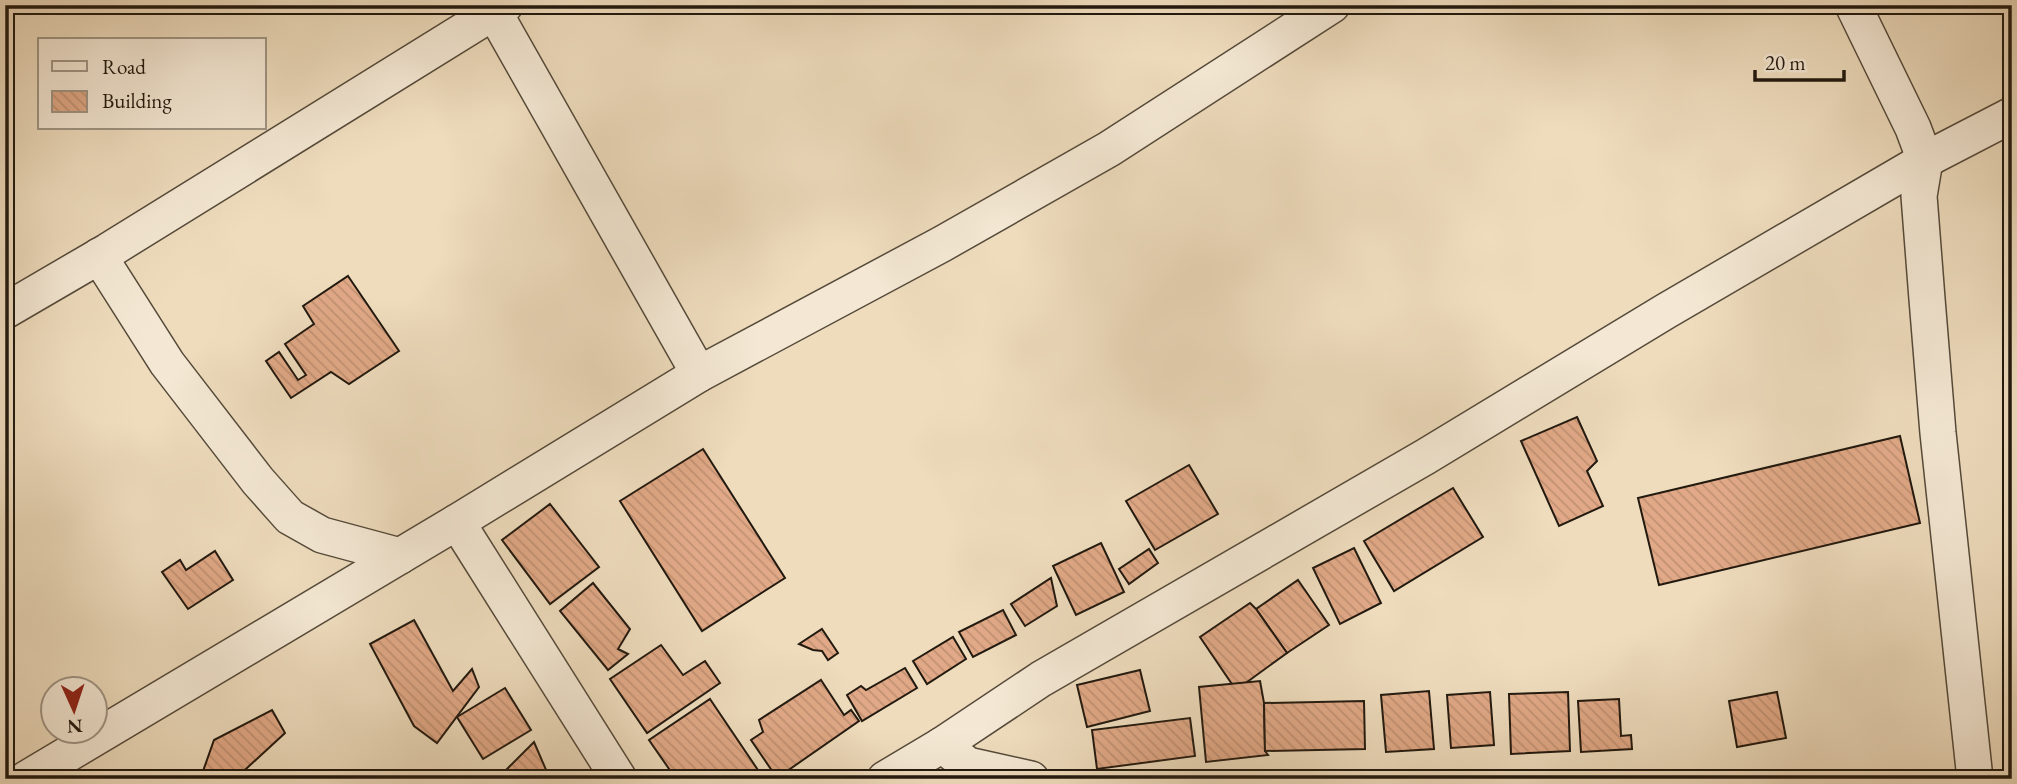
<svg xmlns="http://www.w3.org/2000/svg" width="2017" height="784" viewBox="0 0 2017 784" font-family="'EB Garamond',serif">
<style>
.building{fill:url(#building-back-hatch);stroke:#22190f;stroke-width:2}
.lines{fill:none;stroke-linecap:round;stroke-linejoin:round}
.minor-casing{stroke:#554a3a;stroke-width:38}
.minor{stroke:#f4e8d4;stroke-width:35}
</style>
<defs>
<pattern id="building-back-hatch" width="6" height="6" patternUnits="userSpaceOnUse" patternTransform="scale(1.75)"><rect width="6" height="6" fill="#e1a987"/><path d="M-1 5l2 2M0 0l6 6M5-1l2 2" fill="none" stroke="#c19173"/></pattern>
</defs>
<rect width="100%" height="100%" fill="#eedcbd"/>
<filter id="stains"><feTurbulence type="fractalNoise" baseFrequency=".00286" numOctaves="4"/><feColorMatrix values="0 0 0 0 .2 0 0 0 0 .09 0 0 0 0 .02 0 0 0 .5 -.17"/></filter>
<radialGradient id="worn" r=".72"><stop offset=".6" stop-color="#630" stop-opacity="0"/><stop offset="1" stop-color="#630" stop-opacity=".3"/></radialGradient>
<g class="building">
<path d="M348 276 399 351 349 384 331 372 291 398 266 361 279 352 298 380 306 375 285 344 314 324 303 306Z"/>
<path d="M1577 417 1597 461 1587 471 1603 506 1559 526 1521 441Z"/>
<path d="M1900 436 1920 523 1659 585 1638 498Z"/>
<path d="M703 449 785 578 702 631 620 501Z"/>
<path d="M1189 465 1218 514 1155 550 1126 501Z"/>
<path d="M1453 488 1483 537 1394 591 1364 541Z"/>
<path d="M550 504 599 567 550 604 502 540Z"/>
<path d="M1101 543 1124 592 1076 615 1053 566Z"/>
<path d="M1354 548 1381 603 1340 624 1313 568Z"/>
<path d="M1149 549 1158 563 1129 584 1119 569Z"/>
<path d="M215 551 233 580 188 609 162 572 180 560 186 570Z"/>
<path d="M1051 578 1057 606 1025 626 1011 604Z"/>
<path d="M1298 580 1329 625 1287 653 1256 609Z"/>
<path d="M593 583 630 629 618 649 628 654 608 670 560 611Z"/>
<path d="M1250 603 1256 609 1287 653 1236 690 1200 637Z"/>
<path d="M1003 610 1016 635 973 657 959 632Z"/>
<path d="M414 620 453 691 472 669 479 687 437 743 414 726 370 644Z"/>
<path d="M822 629 838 653 828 660 822 651 813 650 799 644Z"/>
<path d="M953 637 966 659 927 684 913 661Z"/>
<path d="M661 645 683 675 705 661 720 683 647 733 610 679Z"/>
<path d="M905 668 917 688 862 721 847 695 861 686 866 690Z"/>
<path d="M1140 670 1150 711 1087 727 1077 685Z"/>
<path d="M821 680 844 715 851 710 859 721 777 778 751 740 763 732 759 720Z"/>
<path d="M1260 681 1264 703 1265 751 1268 755 1206 762 1199 687Z"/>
<path d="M505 688 531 730 483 759 457 717Z"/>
<path d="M1429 691 1434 749 1386 752 1381 695Z"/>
<path d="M1490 692 1494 745 1451 748 1447 695Z"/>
<path d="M1568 692 1570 751 1511 754 1509 694Z"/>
<path d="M1777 692 1786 738 1737 747 1729 701Z"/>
<path d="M710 699 764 779H676L649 740Z"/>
<path d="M1619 699 1621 736 1631 735 1632 749 1581 752 1578 701Z"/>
<path d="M1364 701 1365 749 1265 751 1264 703Z"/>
<path d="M272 710 285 733 235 779H215L202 774 214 740Z"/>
<path d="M1190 718 1195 756 1097 769 1092 730Z"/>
<path d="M534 742 550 779H519L502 774Z"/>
</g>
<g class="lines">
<g class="minor-casing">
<g id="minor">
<path d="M490 5 699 374"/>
<path d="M1853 5 1913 128 1925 160 1919 196 1927 299 1938 433 1975 779"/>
<path d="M99 256 167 363 258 481 290 517 322 535 400 556"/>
<path d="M5 311 108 251 505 5"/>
<path d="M457 522 619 779"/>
<path d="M942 745 968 765 1031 779"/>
<path d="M26 779 457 522 699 374 942 244 1109 149 1332 5"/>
<path d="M885 779 942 745 1041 679 1425 457 1666 311 1925 160 2012 115"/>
</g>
</g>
<use href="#minor" class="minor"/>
</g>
<rect width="2017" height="784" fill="none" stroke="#eedcbd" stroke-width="28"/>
<rect x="7" y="7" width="2003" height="770" fill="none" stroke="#22190f" stroke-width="3.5"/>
<rect x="14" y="14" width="1989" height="756" fill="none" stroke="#22190f" stroke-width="2"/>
<rect x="38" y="38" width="228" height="91" fill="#f4e8d4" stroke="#a09585" stroke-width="2"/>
<rect x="52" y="61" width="35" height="10" fill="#f4e8d4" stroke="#a09585" stroke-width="2"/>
<text x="102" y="74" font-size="21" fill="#22190f">Road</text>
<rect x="52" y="91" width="35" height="21" fill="url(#building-back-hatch)" stroke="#a09585" stroke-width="2"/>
<text x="102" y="108" font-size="21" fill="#22190f">Building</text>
<g transform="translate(74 710) rotate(177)"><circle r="33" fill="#f4e8d4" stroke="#a09585" stroke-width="2"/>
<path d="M0-5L12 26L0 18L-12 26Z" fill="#8f2418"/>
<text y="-10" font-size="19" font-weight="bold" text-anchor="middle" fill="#22190f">N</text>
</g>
<path d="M1755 70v10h89v-10" fill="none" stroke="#22190f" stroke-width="3.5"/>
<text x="1765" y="70" font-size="21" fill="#22190f" stroke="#f4e8d4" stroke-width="5" paint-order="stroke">20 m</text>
<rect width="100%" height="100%" filter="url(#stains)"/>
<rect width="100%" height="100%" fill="url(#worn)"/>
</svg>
